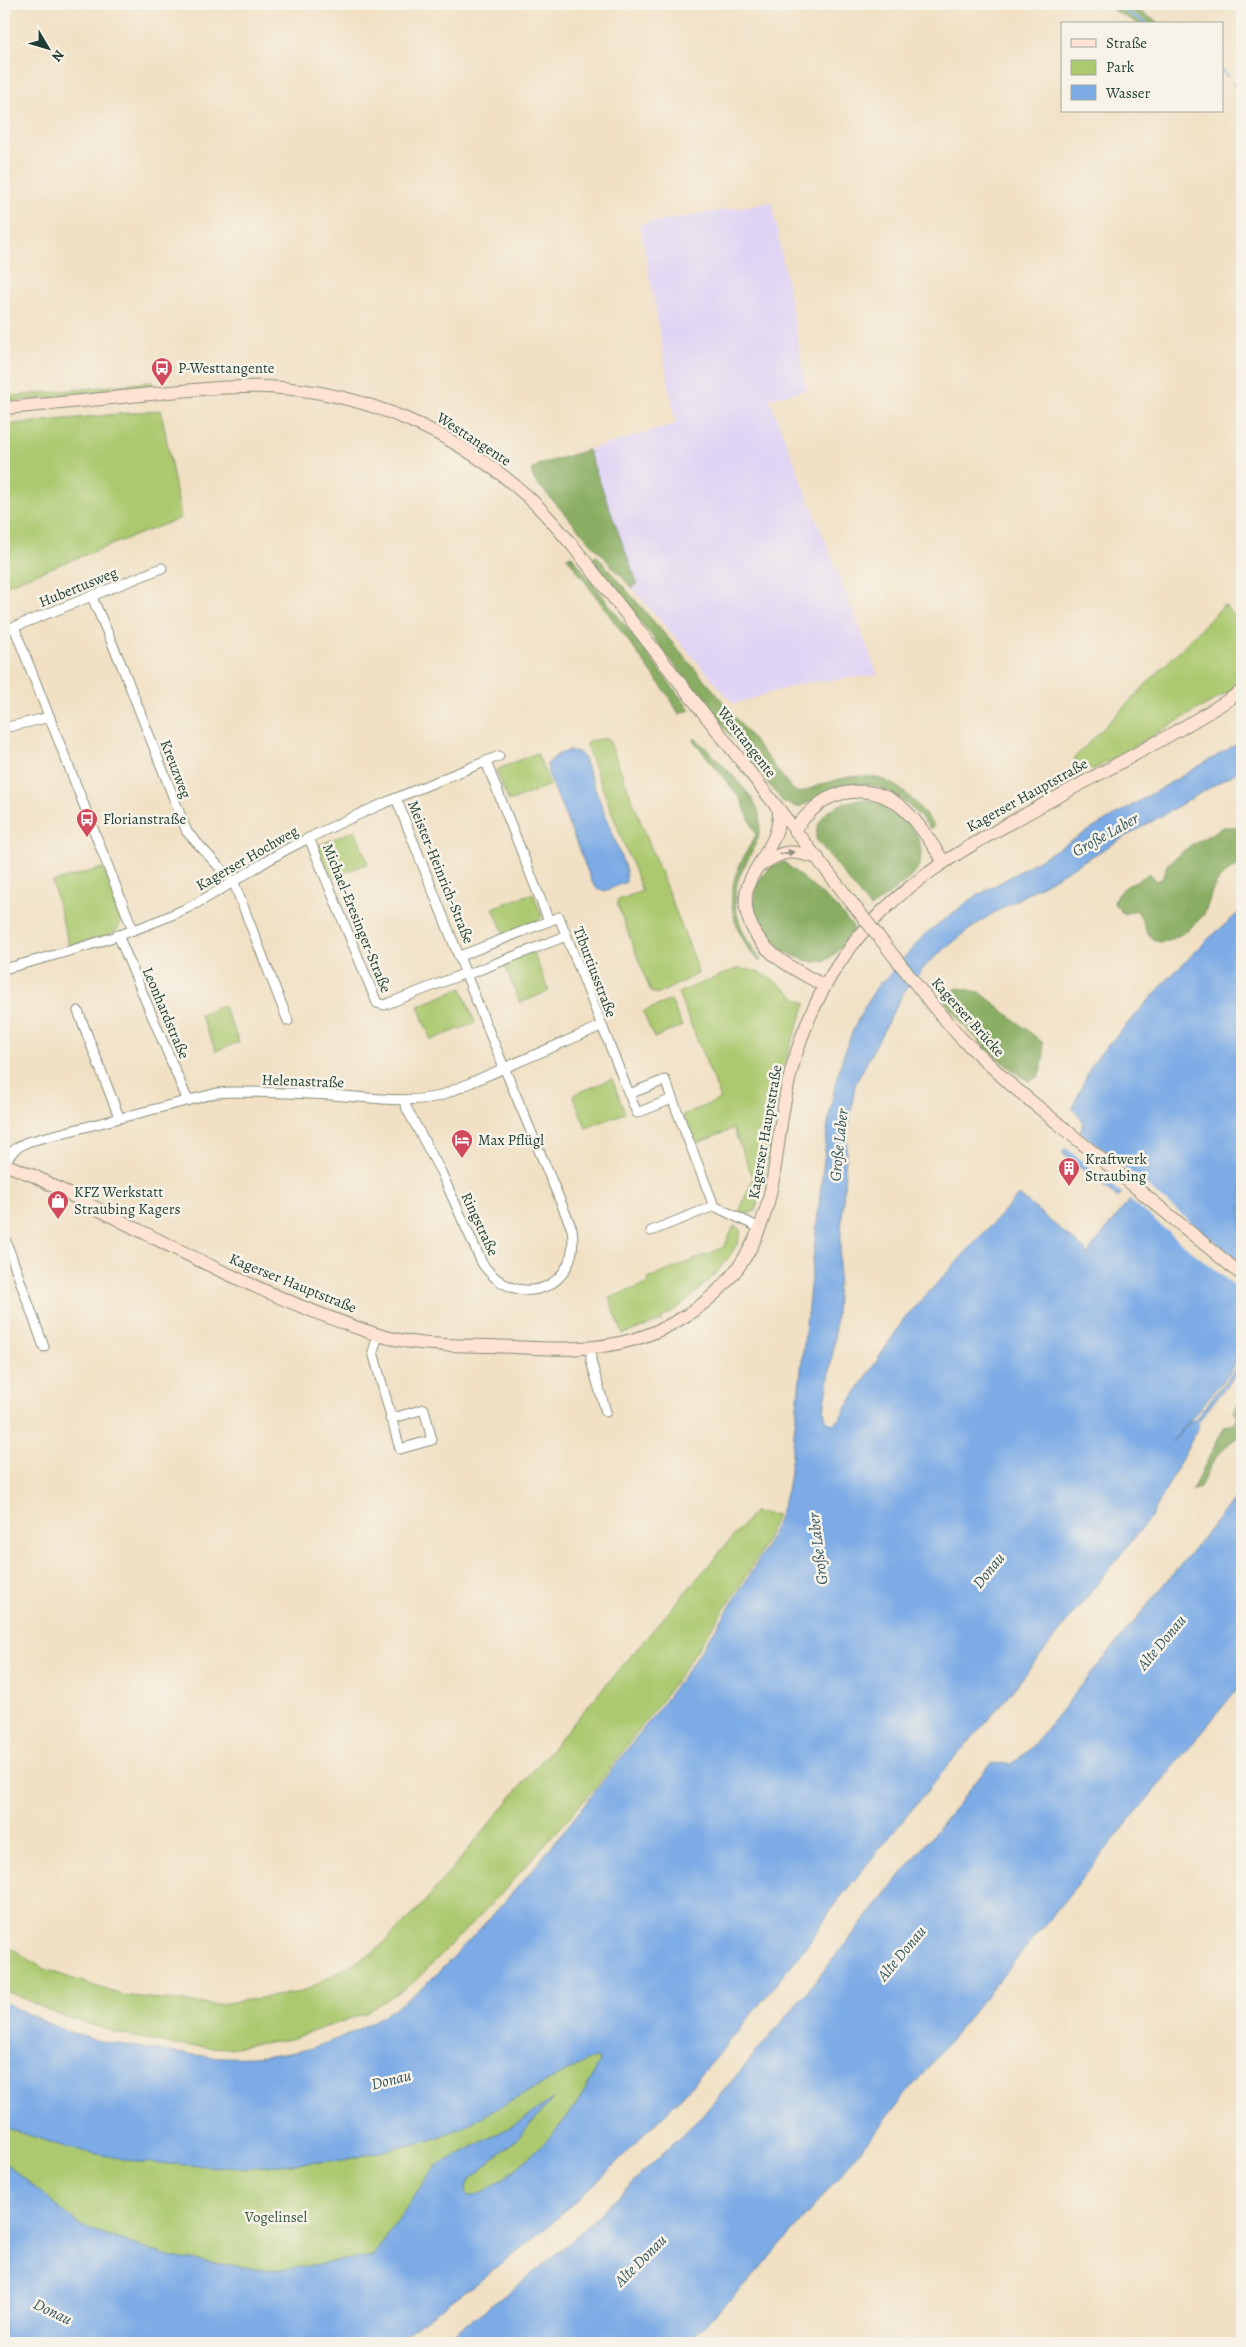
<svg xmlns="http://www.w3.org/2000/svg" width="1246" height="2347" viewBox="0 0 1246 2347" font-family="Alegreya,serif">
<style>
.built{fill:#e0d4f4}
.green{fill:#acc970;stroke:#668352}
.forest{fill:#89ad62;stroke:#54754b}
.water{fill:#7cabe6;stroke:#4e748d}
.pier{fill:#f1e0c3}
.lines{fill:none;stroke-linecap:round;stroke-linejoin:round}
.stream{stroke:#7cabe6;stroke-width:2.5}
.street-casing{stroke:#888e7c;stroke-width:11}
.secondary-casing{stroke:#888e7c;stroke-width:14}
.street{stroke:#fff;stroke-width:9}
.secondary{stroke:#fee3d2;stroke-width:12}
.secondary-bridge-casing{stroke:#888e7c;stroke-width:14;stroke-linecap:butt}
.secondary-bridge{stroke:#fee3d2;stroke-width:12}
.oneway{fill:#8e9083}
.labels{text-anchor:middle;stroke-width:5;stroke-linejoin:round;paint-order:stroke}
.poi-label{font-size:15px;fill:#1f3d34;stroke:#f7f3e8;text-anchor:start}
.street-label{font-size:15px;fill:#1f3d34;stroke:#f7f3e8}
.park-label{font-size:15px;fill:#3b5940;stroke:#f7f3e8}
.water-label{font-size:16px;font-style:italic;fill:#365860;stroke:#f7f3e8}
</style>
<rect width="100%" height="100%" fill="#f7f3e8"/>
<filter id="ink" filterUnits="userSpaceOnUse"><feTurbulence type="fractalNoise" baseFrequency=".02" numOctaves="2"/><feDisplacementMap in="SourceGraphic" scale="10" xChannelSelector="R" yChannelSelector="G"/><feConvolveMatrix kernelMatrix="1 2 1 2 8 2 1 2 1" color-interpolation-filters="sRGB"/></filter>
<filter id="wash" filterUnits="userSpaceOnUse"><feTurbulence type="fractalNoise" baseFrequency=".0096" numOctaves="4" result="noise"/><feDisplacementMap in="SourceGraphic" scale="20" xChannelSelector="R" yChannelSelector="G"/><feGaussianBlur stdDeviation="1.12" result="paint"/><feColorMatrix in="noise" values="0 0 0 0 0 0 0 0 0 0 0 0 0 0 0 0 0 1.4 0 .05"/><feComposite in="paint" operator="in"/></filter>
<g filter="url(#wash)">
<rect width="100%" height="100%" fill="#f1e0c3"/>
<path class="built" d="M772 202 807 390 769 398 878 675 803 683 734 704 632 588 637 583 588 450 676 424 640 224Z"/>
<g class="green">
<path d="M151 382 154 384 152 387 4 402V397Z"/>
<path d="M161 410 181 518 4 586V425Z"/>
<path d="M1224 605 1242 623V684L1094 769 1081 767 1074 758Z"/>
<path d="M608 738 696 963 698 974 658 994 651 992 617 904 618 900 642 891 586 745 588 741Z"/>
<path d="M537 753 550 785 509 802 496 770Z"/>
<path d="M355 830 368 863 330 879 317 846Z"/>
<path d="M103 868C109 882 132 922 114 932 101 939 83 941 69 946L52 882Z"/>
<path d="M533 893 542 916 539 920 504 934 493 908Z"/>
<path d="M533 952 549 991 520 1003 504 964Z"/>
<path d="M736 969C771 969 779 988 806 1004 796 1031 785 1057 779 1085 771 1128 769 1170 755 1211L747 1214 739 1212 753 1178 733 1129 695 1144 683 1115 721 1099 678 993Z"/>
<path d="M462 988 475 1023 431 1040 418 1006Z"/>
<path d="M671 1000 682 1026 654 1038 643 1012Z"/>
<path d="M223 1005 239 1042 216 1051 200 1015Z"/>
<path d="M612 1079 625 1113 586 1128 573 1095Z"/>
<path d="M734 1226 741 1230C739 1258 685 1306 661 1318L662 1321 623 1334 609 1298 649 1283 648 1279 724 1247Z"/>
<path d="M754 1512 777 1515 759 1555 736 1592 677 1679 597 1786 500 1895 413 1983 366 2013 291 2039 228 2048 172 2045 117 2033 55 2013 4 1990V1943L44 1969 122 1995 212 2005 302 1992 374 1952 417 1911 558 1741Z"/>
<path d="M598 2057 600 2061C578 2111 545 2148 501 2180 491 2187 481 2198 468 2196L465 2192 468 2181 518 2138 551 2100 518 2123 435 2167 373 2256 274 2271 168 2257 81 2226 4 2162V2127L68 2148 238 2168 343 2160 428 2141 459 2129 586 2061Z"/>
</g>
<g class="forest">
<path d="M1102 4H1126L1162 24H1139Z"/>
<path d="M588 450 637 583 632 588 535 481 532 474 533 469 538 465Z"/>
<path d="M571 555 690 710 679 714 670 698 567 557Z"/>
<path d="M596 555 715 692 793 790 800 793C863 766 893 768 934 826L931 829C902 796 873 771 828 792 817 797 809 804 797 807L783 802 591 559Z"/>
<path d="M695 738C710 752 756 795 759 814 763 840 752 849 742 871 727 900 740 936 761 959L760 961C749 953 746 945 740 933 722 894 736 869 756 835L741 799 693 740Z"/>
<path d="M855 800C864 799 873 800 882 803 907 812 932 845 916 871 910 880 881 900 870 908L816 839C816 815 833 805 855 800Z"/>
<path d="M1223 827H1233L1242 830V864C1231 868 1222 875 1215 885 1210 893 1209 905 1204 914 1197 924 1169 947 1156 941 1144 935 1145 919 1136 910L1124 914 1114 904C1115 887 1137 883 1149 873L1155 881 1162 879 1167 865 1187 848Z"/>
<path d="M784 862 835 906 854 928C846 939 839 954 826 960 817 964 806 961 797 957 787 953 775 948 768 940 750 921 748 884 770 868 774 865 780 863 784 862Z"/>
<path d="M958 988 980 992 1042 1042 1044 1058 1038 1077 1029 1081C994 1060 965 1028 940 996Z"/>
<path d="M1242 1396V1434C1218 1450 1212 1461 1200 1488L1192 1490 1225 1426 1234 1424 1238 1416 1233 1413Z"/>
</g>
<g class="water">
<path d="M1242 741V769L987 917 962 935 929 962 903 993 855 1085 847 1141 834 1345 824 1410 826 1421 833 1424 839 1419 904 1319 1019 1195 1085 1250 1086 1254H1090V1250L1144 1182 1139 1178H1135L1118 1198 1062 1153C1069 1145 1088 1129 1081 1118 1079 1115 1074 1112 1072 1109L1091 1066 1099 1055 1171 976 1207 940 1242 910V1351L1229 1373 1172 1442 1192 1420 1194 1421 1242 1360V1366L1197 1423 1199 1426 1153 1514 1001 1705 945 1769 834 1905 810 1942 729 2042 674 2105 601 2178 540 2233 482 2279 393 2343H4V2162L81 2226 168 2257 274 2271 373 2256 435 2167 518 2123 554 2098 518 2138 468 2181 465 2192 468 2196C481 2198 491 2187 501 2180 545 2148 578 2111 600 2061L598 2057 586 2061 459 2129 428 2141 343 2160 238 2168 137 2162 68 2148 4 2127V2002C31 2016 59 2029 88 2038 100 2042 113 2043 126 2045 184 2056 250 2064 308 2049 346 2038 387 2016 418 1991 438 1974 456 1954 475 1934 530 1876 578 1814 626 1751 665 1701 703 1651 736 1597 760 1559 781 1524 789 1480L827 1131C836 1072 846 1033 880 982L882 983 925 934 972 899Z"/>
<path d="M568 751 579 752 583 757 626 870V882L605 891 597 889 592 882 548 773 547 764 557 755Z"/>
<path d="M1242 1490V1683L817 2203 745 2285 687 2343H441L521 2283 570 2242 702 2116 793 2009 991 1763 1011 1764 1028 1751Z"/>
</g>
<path class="pier" d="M1080 1131 1242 1264V1292L1128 1199 1140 1182 1136 1180 1124 1195 1066 1148Z"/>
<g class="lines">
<g class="stream">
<path d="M1112 4 1148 24"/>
<path d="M1222 71 1228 76"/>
<path d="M1233 83 1242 97"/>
</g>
</g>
</g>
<g filter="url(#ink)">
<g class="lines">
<g class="street-casing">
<g id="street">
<path d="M92 597 122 666 187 832 234 883 288 1021"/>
<path d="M14 627 133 930"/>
<path d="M4 631 162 568"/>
<path d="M4 728 50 717"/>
<path d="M486 762 549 921 559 917 629 1094 665 1080 714 1206 760 1228"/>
<path d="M396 798 485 1022 572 1229C581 1290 516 1313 482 1263L441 1172 407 1109 404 1100"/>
<path d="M309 838 377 1003 384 1005 466 973"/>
<path d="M118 935 188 1101"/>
<path d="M460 956 549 921"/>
<path d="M4 969C64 953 126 936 183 910 222 892 256 865 295 845 361 811 430 784 499 756"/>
<path d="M466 975 566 936"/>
<path d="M78 1011 119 1117"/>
<path d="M629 1094 637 1113 672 1099"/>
<path d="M4 1163 15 1149 27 1142 217 1093 230 1092C263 1092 297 1093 330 1095 367 1097 404 1104 440 1096L601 1026"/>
<path d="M651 1231 714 1206"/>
<path d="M4 1236 44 1347"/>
<path d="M378 1335 373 1352 400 1449 432 1440 424 1409 390 1419"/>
<path d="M591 1348V1361L606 1412"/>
</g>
</g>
<g class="secondary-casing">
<g id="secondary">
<path d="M4 408C53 404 102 399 151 394 189 390 228 386 267 387 363 391 456 432 527 496 544 511 558 529 573 546L852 903"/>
<path d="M779 809C780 839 764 853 751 878 746 888 745 898 746 908 753 950 791 968 825 986"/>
<path d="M794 829C802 820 810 811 819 804 828 797 840 793 851 792 899 786 921 828 944 862"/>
<path d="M758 867C783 850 789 849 818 858"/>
<path d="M934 1007 961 1038 1010 1084 1242 1275"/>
<path d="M4 1164 34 1176C145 1233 254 1293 372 1333 410 1346 451 1345 490 1346 524 1347 559 1351 594 1347 659 1341 723 1303 753 1243 776 1197 775 1153 784 1105 794 1045 818 986 857 939 903 882 965 848 1028 813 1099 773 1174 736 1242 691"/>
</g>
</g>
<use href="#street" class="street"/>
<use href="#secondary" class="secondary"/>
<g class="secondary-bridge-casing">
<path id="secondary-bridge" d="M852 903 934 1007"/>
</g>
<use href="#secondary-bridge" class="secondary-bridge"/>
</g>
<defs><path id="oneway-solid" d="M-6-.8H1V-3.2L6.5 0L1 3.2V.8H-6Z" transform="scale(1.25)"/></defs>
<use class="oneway" href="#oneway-solid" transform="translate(787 853) rotate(-9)"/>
</g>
<defs>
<g id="bus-pin" transform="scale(1.125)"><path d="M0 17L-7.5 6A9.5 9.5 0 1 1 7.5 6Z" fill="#d1495b" stroke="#f7f3e8"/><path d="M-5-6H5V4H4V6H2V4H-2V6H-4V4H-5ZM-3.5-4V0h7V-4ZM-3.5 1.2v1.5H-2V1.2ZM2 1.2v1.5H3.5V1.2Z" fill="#fff"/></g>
<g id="hotel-pin" transform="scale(1.125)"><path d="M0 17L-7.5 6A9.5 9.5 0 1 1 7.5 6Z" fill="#d1495b" stroke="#f7f3e8"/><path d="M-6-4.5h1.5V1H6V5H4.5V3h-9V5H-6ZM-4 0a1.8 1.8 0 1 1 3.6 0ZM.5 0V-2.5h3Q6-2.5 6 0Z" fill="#fff"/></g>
<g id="building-pin" transform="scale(1.125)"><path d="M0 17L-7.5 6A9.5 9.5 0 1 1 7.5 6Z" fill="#d1495b" stroke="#f7f3e8"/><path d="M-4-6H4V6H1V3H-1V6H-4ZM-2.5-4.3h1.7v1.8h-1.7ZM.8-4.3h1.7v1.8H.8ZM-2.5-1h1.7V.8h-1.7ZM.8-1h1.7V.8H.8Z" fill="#fff"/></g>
<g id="shop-pin" transform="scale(1.125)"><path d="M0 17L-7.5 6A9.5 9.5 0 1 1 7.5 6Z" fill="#d1495b" stroke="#f7f3e8"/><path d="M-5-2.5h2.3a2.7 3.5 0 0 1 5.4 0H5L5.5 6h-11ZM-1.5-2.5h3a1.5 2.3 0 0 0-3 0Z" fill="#fff"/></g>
</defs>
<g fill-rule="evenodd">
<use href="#bus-pin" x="162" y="368"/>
<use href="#bus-pin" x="87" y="819"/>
<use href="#hotel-pin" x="462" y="1140"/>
<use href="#building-pin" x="1069" y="1168"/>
<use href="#shop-pin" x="58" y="1201"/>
</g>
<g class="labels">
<g class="poi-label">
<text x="178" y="373">P-Westtangente</text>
<text x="103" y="824">Florianstraße</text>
<text x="478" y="1145">Max Pflügl</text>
<text x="1085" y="1164">Kraftwerk<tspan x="1085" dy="17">Straubing</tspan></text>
<text x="74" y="1197">KFZ Werkstatt<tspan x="74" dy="17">Straubing Kagers</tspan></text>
</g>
<g class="street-label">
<text transform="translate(474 439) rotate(33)" y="5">Westtangente</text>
<text transform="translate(78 587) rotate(-22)" y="5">Hubertusweg</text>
<text transform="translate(747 742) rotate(52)" y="5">Westtangente</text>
<text transform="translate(176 769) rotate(69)" y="5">Kreuzweg</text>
<text transform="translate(1027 795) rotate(-29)" y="5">Kagerser Hauptstraße</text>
<text transform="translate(247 858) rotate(-30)" y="5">Kagerser Hochweg</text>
<text transform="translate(441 872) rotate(68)" y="5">Meister-Heinrich-Straße</text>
<text transform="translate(357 918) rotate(68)" y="5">Michael-Eresinger-Straße</text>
<text transform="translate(595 972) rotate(69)" y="5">Tiburtiusstraße</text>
<text transform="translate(166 1013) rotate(67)" y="5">Leonhardstraße</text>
<text transform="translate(968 1017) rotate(48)" y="5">Kagerser Brücke</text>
<text transform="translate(303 1081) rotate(2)" y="5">Helenastraße</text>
<text transform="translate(765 1132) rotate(-80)" y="5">Kagerser Hauptstraße</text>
<text transform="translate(480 1224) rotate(65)" y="5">Ringstraße</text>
<text transform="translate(293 1283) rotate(22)" y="5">Kagerser Hauptstraße</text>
</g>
<g class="park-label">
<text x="276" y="2222">Vogelinsel</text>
</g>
<g class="water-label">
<text transform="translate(1105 834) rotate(-29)" y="6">Große Laber</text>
<text transform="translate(838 1145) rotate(-84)" y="6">Große Laber</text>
<text transform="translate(817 1549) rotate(-97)" y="6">Große Laber</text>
<text transform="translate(988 1570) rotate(-51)" y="6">Donau</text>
<text transform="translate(1161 1642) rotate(-50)" y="6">Alte Donau</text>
<text transform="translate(901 1953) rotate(-50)" y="6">Alte Donau</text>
<text transform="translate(391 2079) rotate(-14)" y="6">Donau</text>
<text transform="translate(640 2260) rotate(-45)" y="6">Alte Donau</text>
<text transform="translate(53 2311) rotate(26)" y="6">Donau</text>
</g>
</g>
<rect width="1246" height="2347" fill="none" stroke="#f7f3e8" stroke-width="20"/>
<rect x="1061" y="22" width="162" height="90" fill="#f7f3e8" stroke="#a1aaa0"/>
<rect x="1071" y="39" width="25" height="8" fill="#fee3d2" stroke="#a1aaa0"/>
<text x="1106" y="48" font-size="15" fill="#1f3d34">Straße</text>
<rect x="1071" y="60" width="25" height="15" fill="#acc970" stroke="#a1aaa0"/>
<text x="1106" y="72" font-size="15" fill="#1f3d34">Park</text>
<rect x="1071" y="85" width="25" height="15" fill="#7cabe6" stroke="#a1aaa0"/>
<text x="1106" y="98" font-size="15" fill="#1f3d34">Wasser</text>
<g transform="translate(48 48) rotate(128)" stroke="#f7f3e8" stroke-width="4" paint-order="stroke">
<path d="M0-4L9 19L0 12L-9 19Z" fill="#1f3d34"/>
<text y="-8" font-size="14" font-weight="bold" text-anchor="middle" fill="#1f3d34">N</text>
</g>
</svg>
